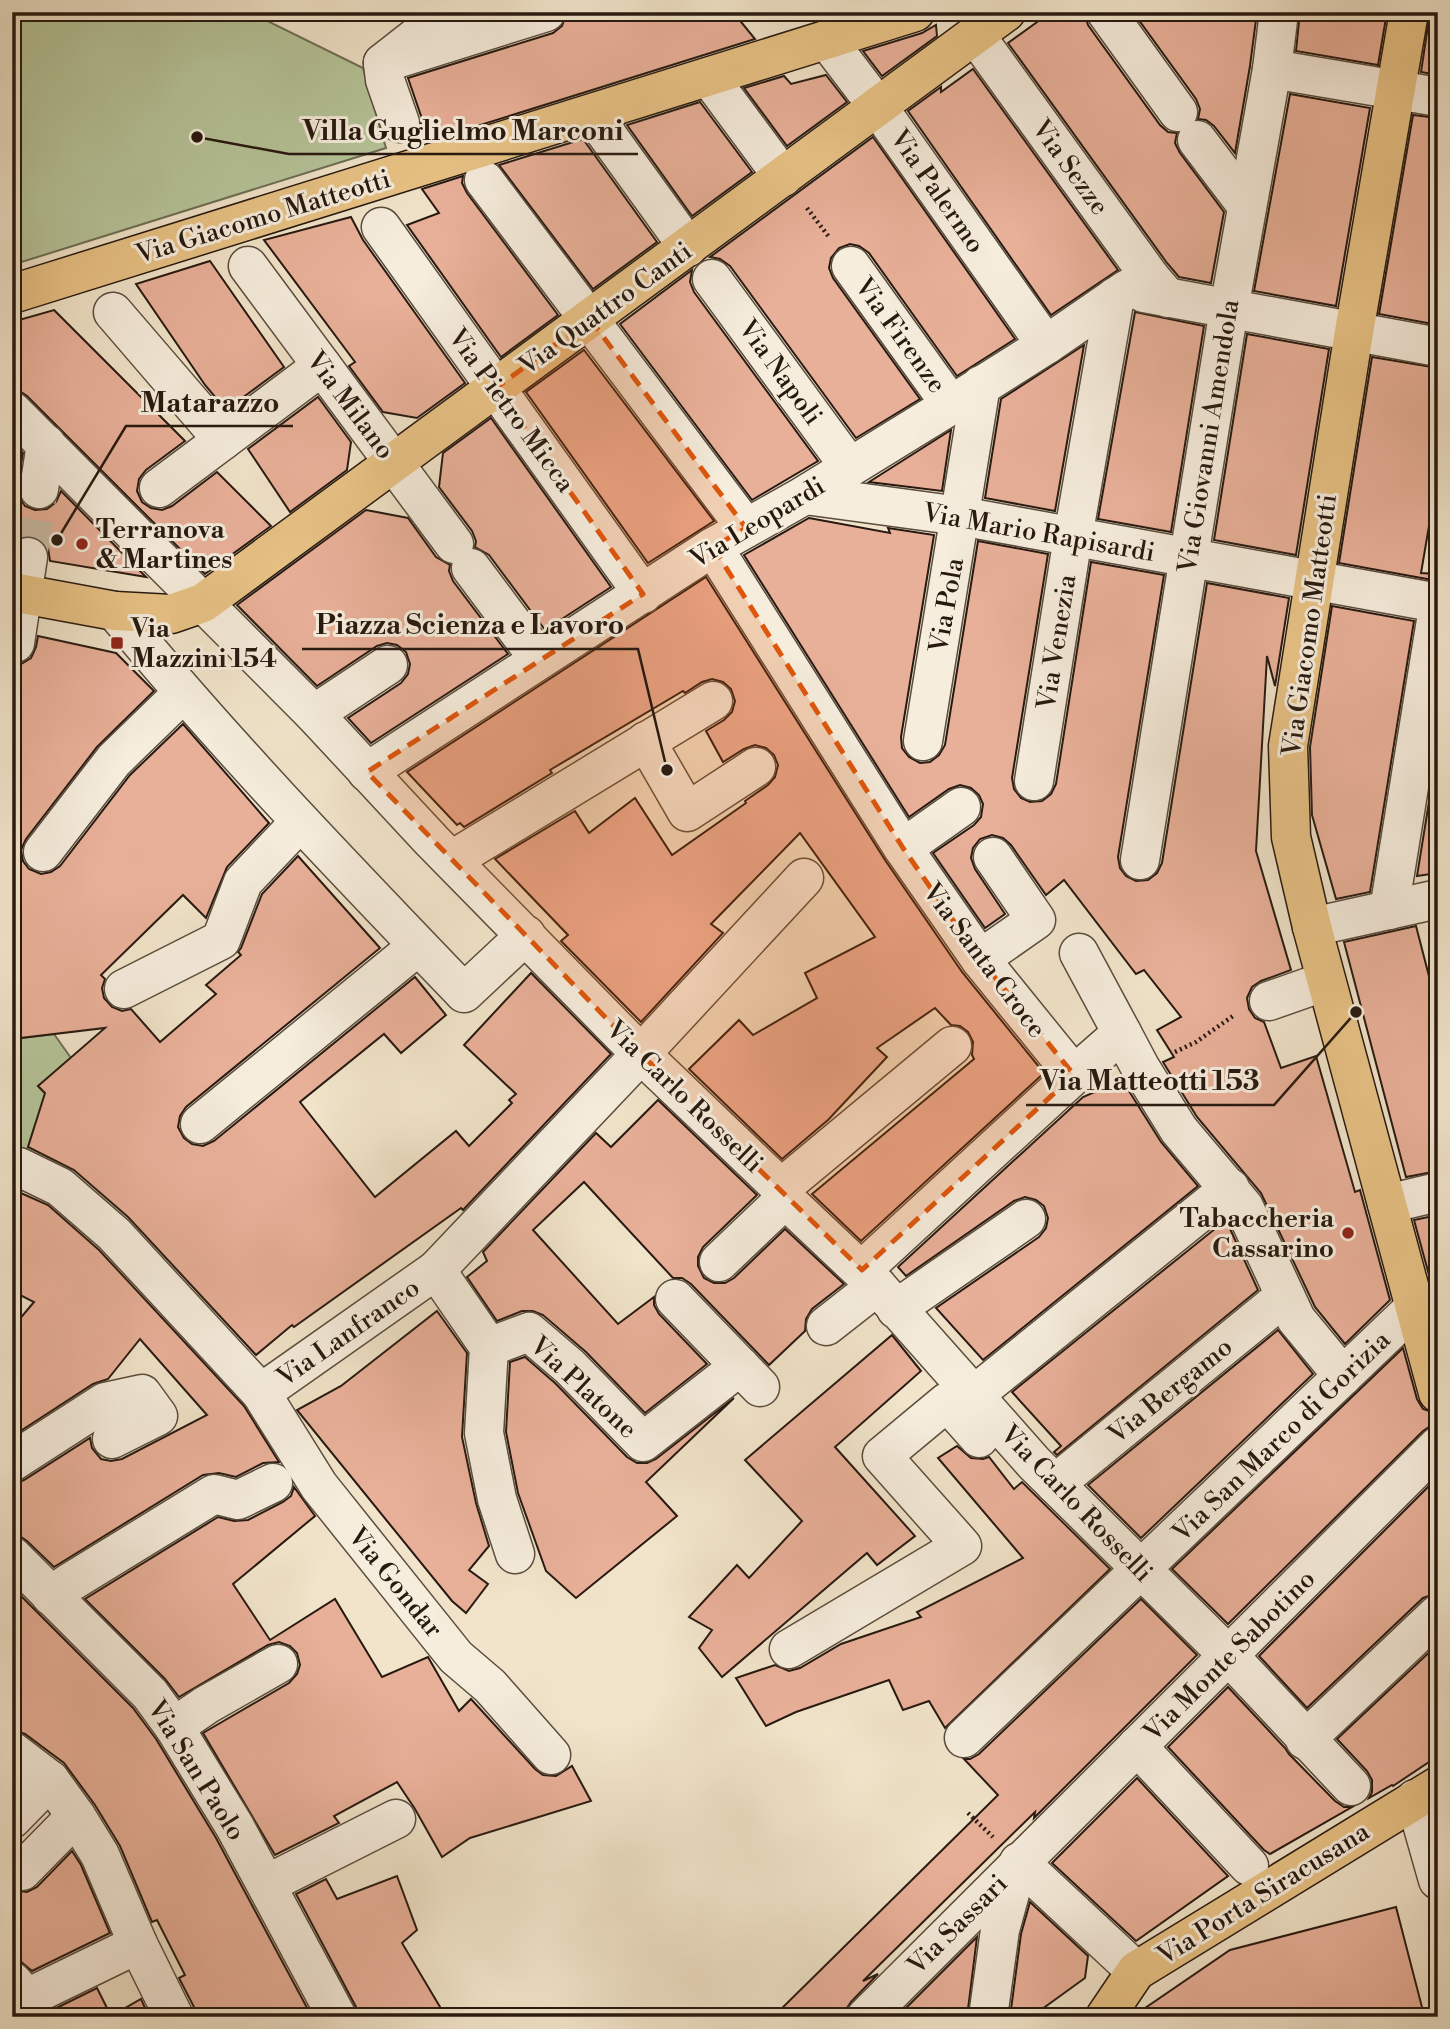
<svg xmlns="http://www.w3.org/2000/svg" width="1450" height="2029" viewBox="0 0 1450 2029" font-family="'Libre Bodoni',serif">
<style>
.green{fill:#b6c59a;stroke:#6e6f55;stroke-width:2}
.building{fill:#e9b099;stroke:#271910;stroke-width:2}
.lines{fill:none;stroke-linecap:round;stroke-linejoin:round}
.minor-tunnel{stroke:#c9bba5;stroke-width:38;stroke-dasharray:38 19;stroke-linecap:butt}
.minor-casing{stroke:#5a4c3e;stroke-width:41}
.major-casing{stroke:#271910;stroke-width:41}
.path{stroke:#271910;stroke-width:4.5;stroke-dasharray:2 3.5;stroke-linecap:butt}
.minor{stroke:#f6eddd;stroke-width:38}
.major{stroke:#e8c285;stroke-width:38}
.marked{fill:#de560c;fill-opacity:0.2;stroke:#de560c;stroke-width:5;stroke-dasharray:14 9;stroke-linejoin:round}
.poi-dot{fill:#8f2418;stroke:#f6eddd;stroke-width:2.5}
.labels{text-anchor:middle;stroke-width:6;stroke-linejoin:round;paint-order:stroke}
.street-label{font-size:26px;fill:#271910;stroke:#f6eddd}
.poi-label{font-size:26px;font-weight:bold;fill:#271910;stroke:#f6eddd;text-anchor:start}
.leader{fill:none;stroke:#271910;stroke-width:2.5}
.callout-dot{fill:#271910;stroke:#f6eddd;stroke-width:2.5}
.callout-label{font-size:28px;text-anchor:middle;font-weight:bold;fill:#271910;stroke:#f6eddd;stroke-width:6;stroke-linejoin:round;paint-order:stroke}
</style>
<rect width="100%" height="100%" fill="#f1e4ca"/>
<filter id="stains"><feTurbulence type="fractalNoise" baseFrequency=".00286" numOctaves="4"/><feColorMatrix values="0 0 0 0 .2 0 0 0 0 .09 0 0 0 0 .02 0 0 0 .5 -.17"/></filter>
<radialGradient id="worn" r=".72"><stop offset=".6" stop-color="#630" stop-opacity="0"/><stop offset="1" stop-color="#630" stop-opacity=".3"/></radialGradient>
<g class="green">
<path d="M12 12H249L363 68 386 148 12 265Z"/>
<path d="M54 1034 71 1058 38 1086 64 1114 35 1125 25 1157 12 1161V1039Z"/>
</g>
<g class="building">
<path d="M567 12H733L755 39 426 142 421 129V116L408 78 553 33 562 26Z"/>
<path d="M1051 12H1084L1088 25 1160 125 1168 132 1177 133 1175 143 1180 153 1224 212 1211 283 1179 277 1167 263 1008 43Z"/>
<path d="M1133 12H1257L1250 66 1235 153 1214 126 1206 120 1198 119 1200 109 1196 99Z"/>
<path d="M1300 12H1387L1378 65 1296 51Z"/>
<path d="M1430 12H1438V75L1421 72Z"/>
<path d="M936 25 937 36 882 76 863 51 922 33Z"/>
<path d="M973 69 1118 270 1051 315 908 111 941 87V92Z"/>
<path d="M826 75 847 102 787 146 744 88 784 76 791 84Z"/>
<path d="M1290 94 1370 108 1336 306 1254 291Z"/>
<path d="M700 102 752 172 692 216 627 125Z"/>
<path d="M1413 115 1438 118V325L1379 314Z"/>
<path d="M873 137 1015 339 957 376 869 253 859 246 850 244 839 248 831 258 829 268 833 278 920 399 856 438 730 266 720 259 710 257Z"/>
<path d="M583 139 657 242 593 289 499 165Z"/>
<path d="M463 176 462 183 467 193 558 315 501 357 407 225 439 213 422 189Z"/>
<path d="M351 217 363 240 465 383 417 418 383 412 349 366 355 362 264 240Z"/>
<path d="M210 261 284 367 226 410 205 385 136 284Z"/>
<path d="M692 270 690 282 694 292 818 461 752 500 620 324Z"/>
<path d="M54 310 185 441 146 470 139 479 137 491 142 502 151 508 162 510 172 506 217 472 271 526 205 574 27 396 18 390H12V322Z"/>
<path d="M1135 312 1204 326 1171 532 1098 519Z"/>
<path d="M1247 334 1329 349 1296 555 1214 540Z"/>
<path d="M1084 345 1055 511 985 498 1001 399Z"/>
<path d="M584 350 714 521 648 563 526 392Z"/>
<path d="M1372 357 1438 368V473L1421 573 1438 574V581L1339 563Z"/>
<path d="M318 397 351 442 347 470 290 512 248 449Z"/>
<path d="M491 418 611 587 545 630 489 555 475 547 476 541 472 531 439 487 443 453Z"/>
<path d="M951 430 942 491 869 482Z"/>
<path d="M12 442 23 453 17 486 18 496 25 506 35 510 47 509 56 502 61 491 146 577 50 561 48 548 41 540 32 536H21L12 542Z"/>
<path d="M366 510 408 518 436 557 450 565 449 571 453 581 508 654 371 743 348 718 401 683 408 674 410 664 406 652 397 645 387 643 377 646 317 686 237 605Z"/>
<path d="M809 518 890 533 888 528 934 535 901 737 902 748 909 757 920 763 930 762 939 755 945 745 978 541 1048 554 1012 778 1014 789 1021 798 1030 802 1042 801 1051 794 1056 784 1091 562 1164 575 1118 857 1120 868 1126 876 1136 881 1148 880 1157 873 1162 863 1207 583 1289 598 1275 686 1267 656 1256 851 1291 970 1261 981 1252 987 1247 998 1249 1009 1255 1018 1264 1022 1281 1068 1316 1056 1355 1192 1360 1190 1390 1300 1345 1344 1315 1307 1261 1193 1197 1117 1163 1062 1174 1057 1157 1030 1181 1017 1144 970 1136 974 1064 880 1046 895 1011 845 1003 838 992 835 980 839 973 848 971 858 975 869 1005 914 985 928 933 853 974 825 981 817 983 804 979 795 971 788 960 785 949 789 909 817 744 555Z"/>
<path d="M706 577 885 860 962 972 1044 1073 861 1241 812 1194 974 1059 972 1055 973 1042 968 1032 960 1026 951 1025 935 1008 877 1048 887 1057 828 1120 782 1159 689 1069 739 1020 753 1035 817 998 805 973 875 937 800 833 711 924 723 933 641 1022 561 941 568 935 495 859 575 811 589 833 635 798 672 855 746 803 745 801 768 785 775 777 778 765 774 755 766 748 755 745 744 749 723 762 706 731 724 720 732 712 735 701 731 689 723 682 712 679 702 682 685 693 683 691 550 770 552 773 464 827 460 823 457 825 407 772Z"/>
<path d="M1332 606 1414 621 1370 892 1336 899 1312 815 1310 747Z"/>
<path d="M38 636 116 653 154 691 97 747 26 839 21 850 23 861 29 869 41 874 51 872 60 866 130 775 183 724 269 823 227 867 206 918 183 895 101 975 105 979 102 988 104 998 112 1007 122 1011 131 1009 160 1042 216 994 206 985 241 955 238 952 241 948 262 894 298 856 380 948 186 1107 180 1116 178 1127 184 1138 192 1144 203 1146 214 1141 415 977 446 1015 401 1053 384 1034 300 1102 375 1197 456 1131 469 1146 512 1103 509 1100 516 1094 464 1045 531 973 611 1054 463 1210 461 1208 294 1327 292 1325 256 1355 128 1217 74 1170 28 1147 45 1093 38 1086 105 1028 12 1039V664H21L31 658 36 647Z"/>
<path d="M1438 746V873L1417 876Z"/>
<path d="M1416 926 1438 1011V1171L1406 1177 1344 942Z"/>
<path d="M1122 1080 1161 1142 1198 1186 983 1360 936 1308 1039 1237 1046 1228 1048 1218 1044 1206 1036 1200 1025 1197 1014 1201 906 1276 898 1267 1083 1097Z"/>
<path d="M658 1100 757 1195 703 1247 698 1257V1266L704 1278 714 1283H725L734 1278 785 1229 844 1284 812 1309 806 1319 805 1331 769 1365 691 1284 682 1278H673L584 1182 533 1230 618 1324 654 1297V1305L659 1314 707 1364 645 1413 586 1352 543 1315 533 1311H522L497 1321 467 1277 487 1261 483 1252 596 1133 611 1147Z"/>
<path d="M14 1190 48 1205 99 1250 244 1406 279 1462 263 1463 236 1477 219 1473 203 1475 54 1567 27 1541 18 1535H12V1484L24 1480 90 1438 92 1448 101 1459 111 1461 122 1459 207 1415 140 1339 108 1379 93 1384 22 1430 12 1422V1328L34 1302 12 1291V1196Z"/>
<path d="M1438 1215V1308L1414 1220Z"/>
<path d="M1226 1220 1258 1290 1057 1455 1054 1452 1061 1446 1012 1392Z"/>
<path d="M437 1311 467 1353 462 1437 476 1503 489 1546 469 1570 488 1584 466 1613 452 1601 297 1410 341 1386Z"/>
<path d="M1278 1330 1313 1374 1141 1538 1088 1485Z"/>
<path d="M892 1335 921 1371 835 1447 915 1536 877 1565 867 1553 722 1677 699 1648 712 1630 689 1617 737 1565 749 1578 802 1521 745 1460Z"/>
<path d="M1403 1348 1417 1399 1423 1409 1438 1414V1425H1432L1423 1431 1228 1624 1172 1569Z"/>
<path d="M525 1357 555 1383 627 1457 637 1463H647L656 1459 734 1398 646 1482 677 1516 576 1598 546 1571 518 1493 506 1432 510 1362Z"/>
<path d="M957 1446 971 1458 983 1459 989 1457 1014 1489 1022 1482 1110 1569 945 1728 929 1701 903 1710 889 1680 796 1712 766 1726 736 1678 775 1665 789 1671 800 1668 841 1644 921 1617 917 1612 1023 1558 938 1458Z"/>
<path d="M1433 1482 1438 1499V1593L1423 1598 1307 1708 1259 1656Z"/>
<path d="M294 1487 315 1516 233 1584 270 1640 335 1599 382 1677 428 1657 459 1711 471 1699 535 1769 543 1775 556 1776 572 1766 591 1801 470 1838 442 1857 415 1809 397 1782 334 1816 339 1823 275 1855 203 1733 289 1683 297 1674 300 1665 297 1653 290 1646 279 1642 268 1645 179 1697 165 1679 85 1599 218 1517 234 1521 248 1520 283 1502 291 1496Z"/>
<path d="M12 1587 133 1708 156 1739 216 1838 312 2017H196L194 2007 179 1978 185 1975 157 1920 152 1922 120 1846 95 1805 64 1763 25 1734 12 1730Z"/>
<path d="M1141 1599 1197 1655 1034 1818 1035 1812 863 1981 878 1974 851 2002 845 2011V2017H773L998 1795 964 1759H970L979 1754Z"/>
<path d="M1438 1644V1756L1393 1786 1392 1785 1369 1798 1372 1792V1780L1367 1771 1337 1739Z"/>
<path d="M1228 1687 1285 1748 1289 1754 1335 1801 1344 1807H1352L1270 1854 1264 1850 1168 1747Z"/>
<path d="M1137 1778 1228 1876 1136 1941 1052 1863Z"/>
<path d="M72 1851 81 1865 110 1933 32 1971 20 1961 12 1960V1890L27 1892 37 1887Z"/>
<path d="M397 1876 417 1930 402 1943 446 2017H359L356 2007 296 1894 326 1879 337 1899Z"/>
<path d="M1030 1902 1088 1956 1085 1978 1031 2017H1010L1021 1934Z"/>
<path d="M1396 1907 1423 2011 1402 2017H1132L1230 1950Z"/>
<path d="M977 1937 967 2017H897Z"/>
<path d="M97 1988 111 2016 141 1999 149 2017H38Z"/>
</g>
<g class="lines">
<path class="minor-tunnel" d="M28 557 39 489"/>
<g class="minor-casing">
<g id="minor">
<path d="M1106 12 1178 112"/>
<path d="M976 36 1150 277 1168 298"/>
<path d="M827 40 878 107 1046 345"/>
<path d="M383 63 546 12"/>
<path d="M1272 69 1438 97"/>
<path d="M709 77 783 177"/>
<path d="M592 114 688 247"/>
<path d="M400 123 385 80 383 63 448 12"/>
<path d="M1197 140 1247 206"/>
<path d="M484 180 746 528"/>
<path d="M381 227 643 594"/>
<path d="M248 266 454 544"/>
<path d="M851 266 951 405"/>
<path d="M712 279 849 466"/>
<path d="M1144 293 1438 347"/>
<path d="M113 312 223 440"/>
<path d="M12 411 314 714 432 841 641 1054 781 1188 785 1199 877 1286 1034 1463 1229 1656 1351 1786"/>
<path d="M159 488 322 366"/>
<path d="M39 489 46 444"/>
<path d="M805 495 960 516 1438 603"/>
<path d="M713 547 903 848 980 959 1074 1075 1122 1033 1140 1067 1179 1130 1244 1207 1296 1319 1343 1376"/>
<path d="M471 568 539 659"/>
<path d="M115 611C225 745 344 868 464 993L526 935"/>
<path d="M12 642 15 643 28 557"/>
<path d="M314 714 388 665"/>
<path d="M646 741 687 812 756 767"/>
<path d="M923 741 981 385"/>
<path d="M367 772 713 547 805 495 951 405 1046 345 1126 290 1150 277"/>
<path d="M1034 781 1073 537 1115 297"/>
<path d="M903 848 961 807"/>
<path d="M43 852 114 760 183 693"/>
<path d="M452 860 713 701"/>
<path d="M1140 860 1229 309 1272 69 1279 12"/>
<path d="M1389 910 1438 608"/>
<path d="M1312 927 1438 899"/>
<path d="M1079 953 1122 1033"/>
<path d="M980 959 1036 920 993 857"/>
<path d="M124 989 221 940 243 882 299 823"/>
<path d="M1269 1001 1326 981"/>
<path d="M200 1124 418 946"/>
<path d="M12 1168 19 1167 60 1187 114 1234 261 1393 436 1270 641 1054 804 878"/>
<path d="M781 1188 952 1046"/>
<path d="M1387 1204 1438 1192"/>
<path d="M719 1262 785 1199"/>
<path d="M436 1270 489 1347 484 1433 497 1499 515 1554"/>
<path d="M862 1270 1074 1075"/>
<path d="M675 1299 760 1387"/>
<path d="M896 1309 1026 1219"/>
<path d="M826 1326 877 1286"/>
<path d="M489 1347 529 1332 570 1367 643 1442 740 1366"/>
<path d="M261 1393 319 1486 456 1657 490 1686 551 1755"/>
<path d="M974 1395 1230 1188"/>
<path d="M12 1462 105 1402 142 1394 158 1416 112 1439"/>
<path d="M1055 1484 1285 1296"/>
<path d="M12 1556 150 1694 174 1727 235 1827 337 2017"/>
<path d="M51 1596 69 1583 214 1494 238 1500 273 1483"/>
<path d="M789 1649 962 1546 882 1456 947 1402 979 1438"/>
<path d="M174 1727 206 1705 278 1664"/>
<path d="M964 1738 1415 1307"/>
<path d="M1305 1740 1438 1614"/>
<path d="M1137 1746 1249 1866"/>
<path d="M12 1751 50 1780 76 1816 100 1855 138 1944 174 2017"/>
<path d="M1415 1799 1438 1880"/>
<path d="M12 1819 50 1780"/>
<path d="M1019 1862 1136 1971"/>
<path d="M22 1871 76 1816"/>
<path d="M267 1884 396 1819"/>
<path d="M12 1981 27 1998 138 1944"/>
<path d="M866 2017 1438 1446"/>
<path d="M988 2017 1000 1930 1018 1864"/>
</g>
</g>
<g class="major-casing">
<g id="major">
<path d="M1409 12 1354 332 1288 746 1291 837 1312 927 1438 1393"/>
<path d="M12 294 915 12"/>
<path d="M12 592 115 611 171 614 203 603 1006 12"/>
<path d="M1105 2017 1136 1971 1438 1786"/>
</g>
</g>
<g class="path">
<path d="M807 208 829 237"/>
<path d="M1175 1052 1196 1042 1233 1016"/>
<path d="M968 1813 993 1837"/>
</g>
<use href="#minor" class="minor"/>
<use href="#major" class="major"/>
</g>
<path class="marked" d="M590 319 746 528 713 547 903 848 980 959 1074 1075 862 1270 641 1054 367 772 643 594 496 388Z"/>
<g class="poi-dot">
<circle cx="82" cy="544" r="7"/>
<rect x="110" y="636" width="14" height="14" rx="3.5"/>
<circle cx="1348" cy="1233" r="7"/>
</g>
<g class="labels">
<g class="street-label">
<text transform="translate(1071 167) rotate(54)" y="9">Via Sezze</text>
<text transform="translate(938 191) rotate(55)" y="9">Via Palermo</text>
<text transform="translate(263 216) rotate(-17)" y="9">Via Giacomo Matteotti</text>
<text transform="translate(605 308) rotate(-36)" y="9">Via Quattro Canti</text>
<text transform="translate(901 335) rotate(54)" y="9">Via Firenze</text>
<text transform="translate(781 372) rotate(54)" y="9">Via Napoli</text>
<text transform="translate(351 405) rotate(53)" y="9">Via Milano</text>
<text transform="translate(512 410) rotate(54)" y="9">Via Pietro Micca</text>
<text transform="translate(1208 436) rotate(-81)" y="9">Via Giovanni Amendola</text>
<text transform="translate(757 522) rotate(-31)" y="9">Via Leopardi</text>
<text transform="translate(1039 532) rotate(10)" y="9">Via Mario Rapisardi</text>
<text transform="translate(946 605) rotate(-80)" y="9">Via Pola</text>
<text transform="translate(1309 625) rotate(-82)" y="9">Via Giacomo Matteotti</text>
<text transform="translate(1056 642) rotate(-81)" y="9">Via Venezia</text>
<text transform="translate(985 960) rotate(53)" y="9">Via Santa Croce</text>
<text transform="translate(685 1096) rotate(44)" y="9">Via Carlo Rosselli</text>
<text transform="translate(348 1332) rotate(-35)" y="9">Via Lanfranco</text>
<text transform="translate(584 1387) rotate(43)" y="9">Via Platone</text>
<text transform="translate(1170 1390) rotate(-39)" y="9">Via Bergamo</text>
<text transform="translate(1281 1436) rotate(-44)" y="9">Via San Marco di Gorizia</text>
<text transform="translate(1077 1503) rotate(46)" y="9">Via Carlo Rosselli</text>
<text transform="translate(396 1582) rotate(51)" y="9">Via Gondar</text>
<text transform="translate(1229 1655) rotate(-45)" y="9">Via Monte Sabotino</text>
<text transform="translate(197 1770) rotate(58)" y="9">Via San Paolo</text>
<text transform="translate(1263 1893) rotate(-32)" y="9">Via Porta Siracusana</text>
<text transform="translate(957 1924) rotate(-45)" y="9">Via Sassari</text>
</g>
<g class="poi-label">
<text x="96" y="538">Terranova<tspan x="96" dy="30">&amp; Martines</tspan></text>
<text x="131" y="637">Via<tspan x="131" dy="30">Mazzini 154</tspan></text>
<text x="1334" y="1227" text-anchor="end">Tabaccheria<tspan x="1334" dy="30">Cassarino</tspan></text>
</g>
</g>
<path class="leader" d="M197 137L289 154H638M57 540L126 426H293M667 770L638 649H302M1356 1012L1274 1105H1026"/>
<g class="callout-dot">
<circle cx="197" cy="137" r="7"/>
<circle cx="57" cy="540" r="7"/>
<circle cx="667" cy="770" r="7"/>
<circle cx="1356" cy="1012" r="7"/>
</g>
<g class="callout-label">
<text x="463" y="140">Villa Guglielmo Marconi</text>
<text x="210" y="412">Matarazzo</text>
<text x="470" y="634">Piazza Scienza e Lavoro</text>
<text x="1150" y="1090">Via Matteotti 153</text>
</g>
<rect width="1450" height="2029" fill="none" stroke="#f1e4ca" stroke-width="42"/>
<rect x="14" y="14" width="1422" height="2001" fill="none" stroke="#271910" stroke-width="3.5"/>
<rect x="21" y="21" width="1408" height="1987" fill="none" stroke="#271910" stroke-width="2"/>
<rect width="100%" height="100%" filter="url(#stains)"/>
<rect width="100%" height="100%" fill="url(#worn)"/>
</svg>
